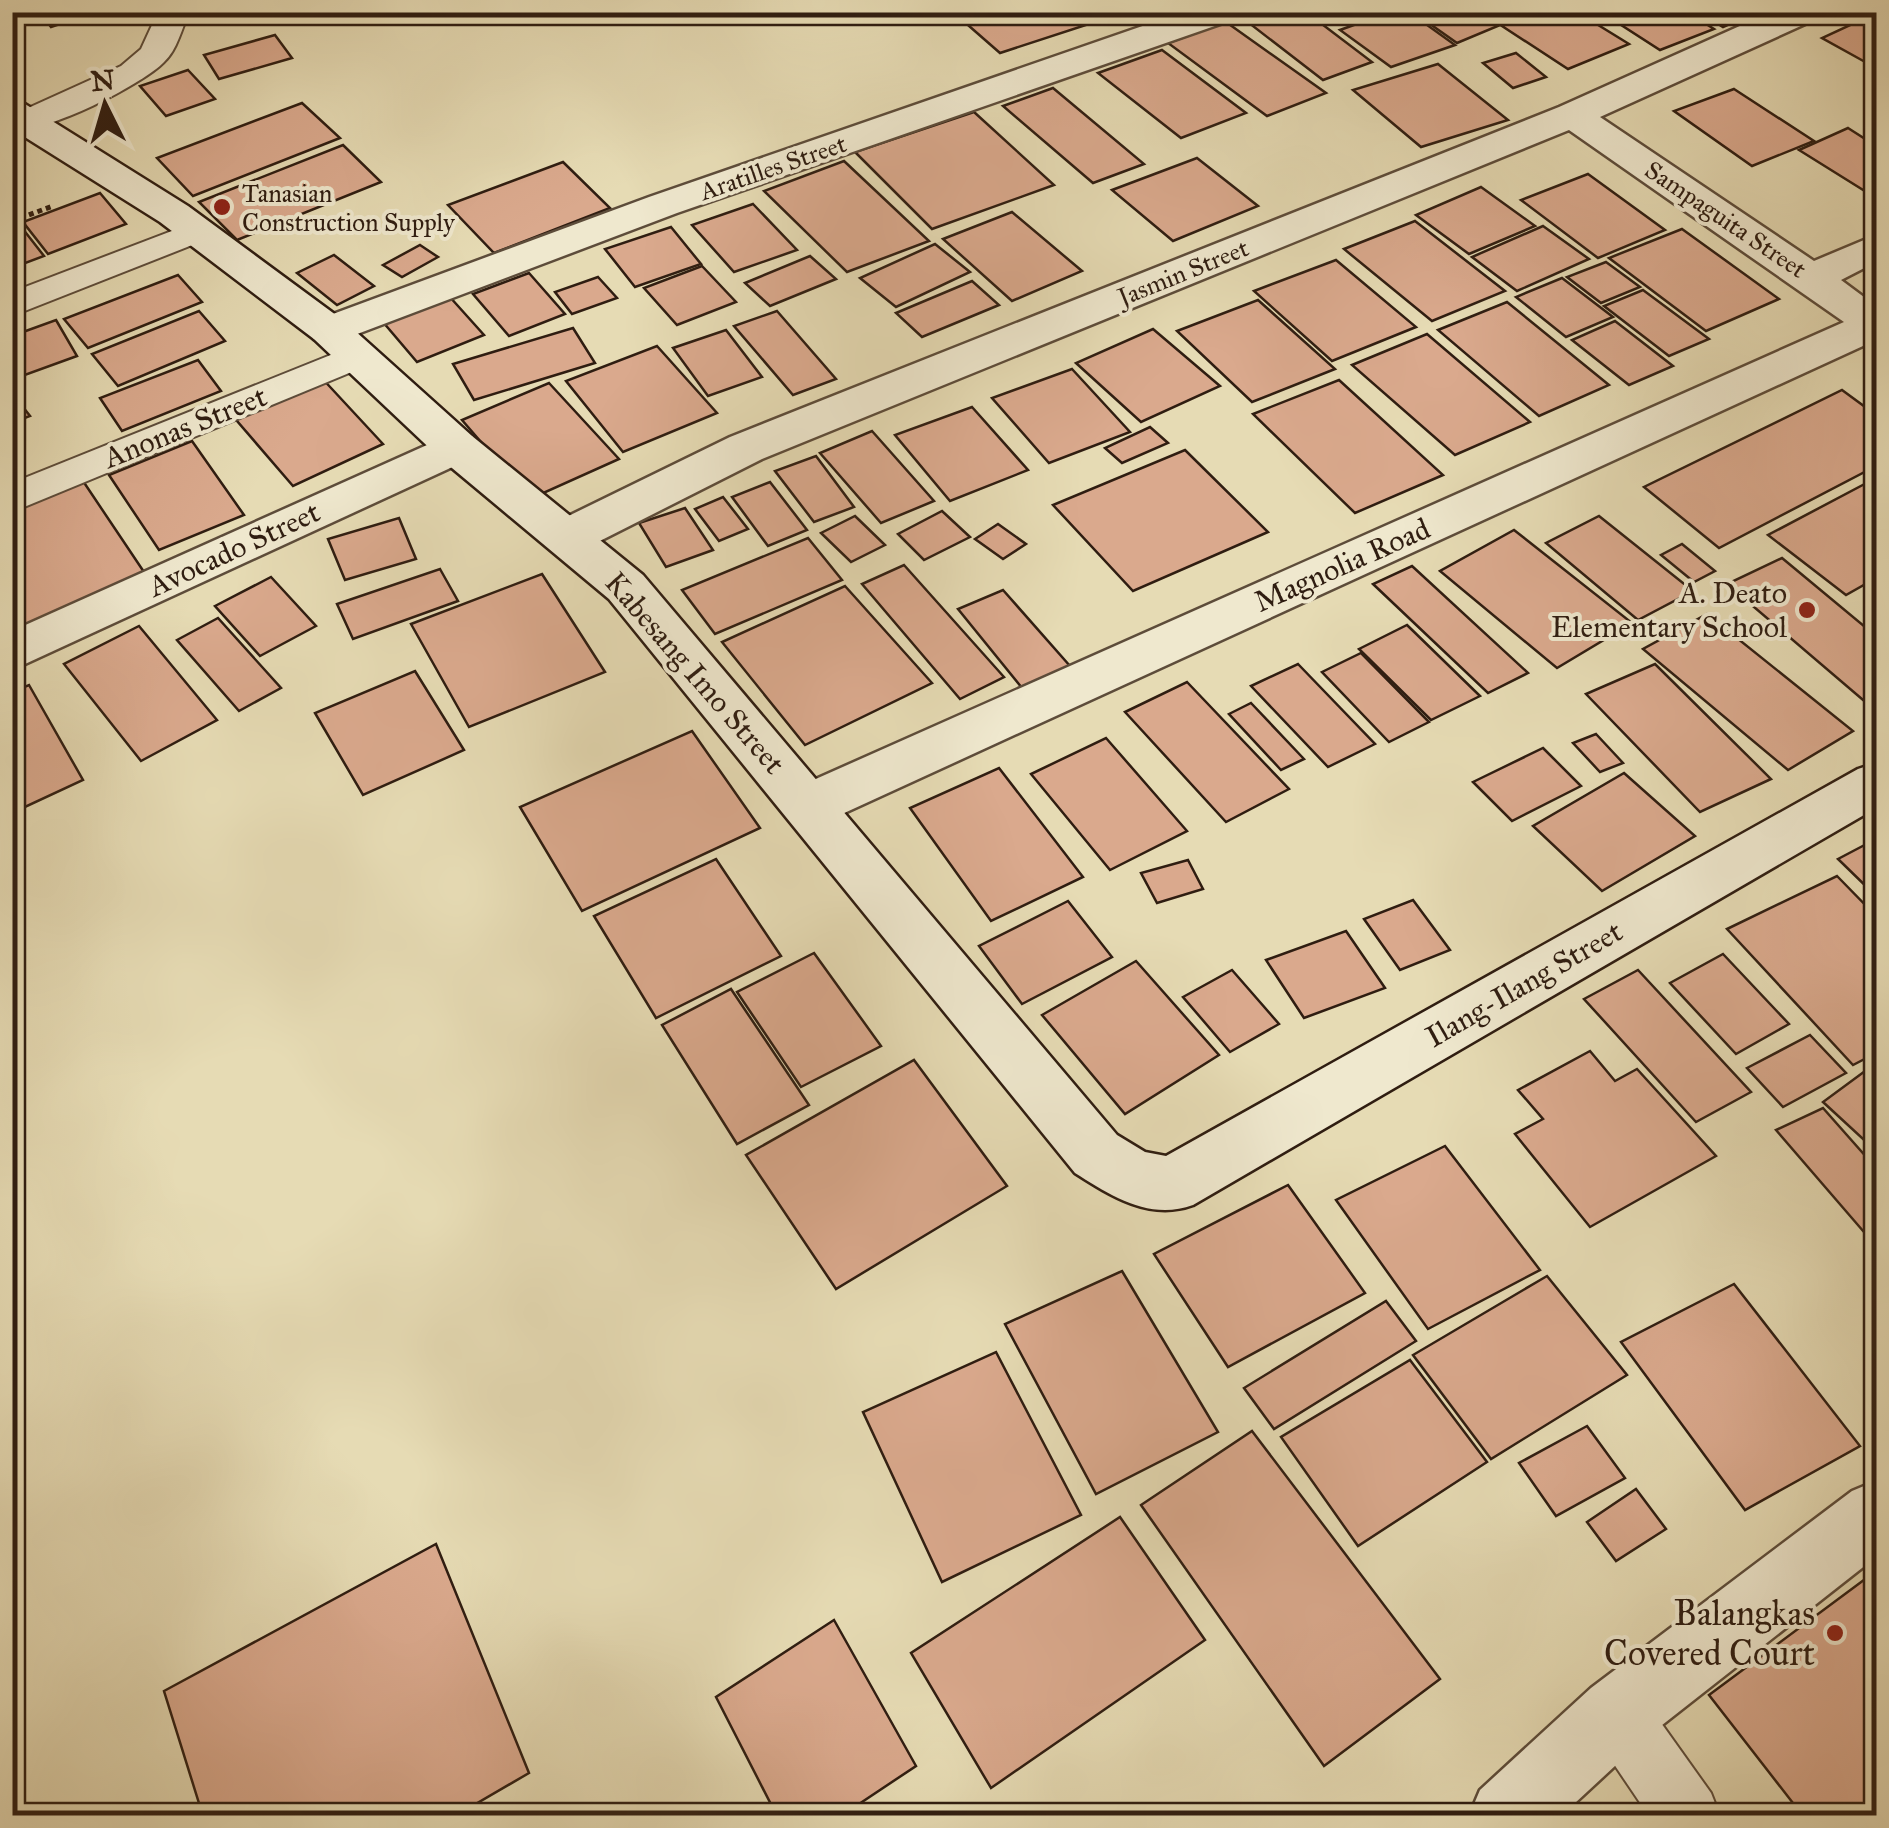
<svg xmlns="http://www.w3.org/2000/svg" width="1889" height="1828" viewBox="0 0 1889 1828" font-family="'IM FELL Great Primer',serif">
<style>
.building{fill:#daa98d;stroke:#2f1d11;stroke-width:2.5}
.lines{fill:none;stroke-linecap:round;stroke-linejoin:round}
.lane-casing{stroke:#5d4c3a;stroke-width:4}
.street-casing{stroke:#5d4c3a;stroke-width:5}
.secondary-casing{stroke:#2f1d11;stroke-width:5}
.path{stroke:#2f1d11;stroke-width:5;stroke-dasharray:5 4;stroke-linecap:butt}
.lane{fill:#efe8ce;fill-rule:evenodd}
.street{fill:#efe8ce;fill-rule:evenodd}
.secondary{fill:#efe8ce;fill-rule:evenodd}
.poi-dot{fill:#8f2418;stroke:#efe8ce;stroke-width:4}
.labels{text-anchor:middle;stroke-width:8;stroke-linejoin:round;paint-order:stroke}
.far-street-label{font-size:25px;fill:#2f1d11;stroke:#efe8ce}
.far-poi-label{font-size:25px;fill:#2f1d11;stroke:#efe8ce;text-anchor:start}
.street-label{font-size:30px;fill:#2f1d11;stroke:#efe8ce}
.poi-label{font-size:30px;fill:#2f1d11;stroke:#efe8ce;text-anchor:end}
.near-poi-label{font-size:35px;fill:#2f1d11;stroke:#efe8ce;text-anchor:end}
</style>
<rect width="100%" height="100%" fill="#e6dbb4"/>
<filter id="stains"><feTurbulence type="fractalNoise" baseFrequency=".002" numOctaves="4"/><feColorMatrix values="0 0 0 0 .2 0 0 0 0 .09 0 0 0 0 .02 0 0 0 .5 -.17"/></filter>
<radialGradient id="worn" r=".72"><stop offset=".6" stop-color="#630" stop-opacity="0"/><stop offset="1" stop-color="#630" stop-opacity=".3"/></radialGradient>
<g class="building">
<path d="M40 12H96L51 27Z"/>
<path d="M953 12H1079L1092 23 1000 53Z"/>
<path d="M1280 12H1306L1372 62 1323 80 1249 23Z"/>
<path d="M1390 12H1409L1455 45 1391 67 1340 30Z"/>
<path d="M1413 12H1509L1517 18 1457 43Z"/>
<path d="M1536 12H1577L1629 44 1568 69 1502 26Z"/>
<path d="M1601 12H1687L1714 29 1660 50Z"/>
<path d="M1699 12H1757L1723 27Z"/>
<path d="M1876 13V68L1822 38Z"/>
<path d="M1226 22 1326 93 1267 116 1168 43Z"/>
<path d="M275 35 292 58 219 79 204 55Z"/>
<path d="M1162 50 1246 113 1181 138 1098 73Z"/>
<path d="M1516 53 1546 77 1513 88 1483 63Z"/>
<path d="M1438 64 1508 120 1421 147 1353 90Z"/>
<path d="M188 70 215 99 166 116 140 86Z"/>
<path d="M1053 88 1144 164 1093 183 1003 106Z"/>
<path d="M1734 89 1814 141 1752 166 1674 111Z"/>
<path d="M302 103 340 138 193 196 157 158Z"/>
<path d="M974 112 1054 185 932 229 855 152Z"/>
<path d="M1848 128 1876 146V198L1799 150Z"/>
<path d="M343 145 381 182 237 240 199 202Z"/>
<path d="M1197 158 1258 206 1173 241 1112 190Z"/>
<path d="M844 161 929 241 847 272 764 191Z"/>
<path d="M563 162 610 208 494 253 448 205Z"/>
<path d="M1588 174 1665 230 1598 258 1521 200Z"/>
<path d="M1481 187 1535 226 1469 254 1416 215Z"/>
<path d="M100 193 126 224 48 254 23 222Z"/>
<path d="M753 204 797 250 734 272 692 225Z"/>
<path d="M1012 212 1082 271 1012 301 943 239Z"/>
<path d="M1415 221 1505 291 1432 321 1344 249Z"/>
<path d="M19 224 44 256 12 268V226Z"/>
<path d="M1543 226 1589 259 1517 291 1472 257Z"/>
<path d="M671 227 701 264 635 287 605 249Z"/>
<path d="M1682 229 1779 299 1706 331 1609 258Z"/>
<path d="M935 244 970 272 896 307 860 278Z"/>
<path d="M420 245 438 257 402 277 383 265Z"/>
<path d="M334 255 374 286 337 305 297 273Z"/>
<path d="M810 256 836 279 770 306 745 283Z"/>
<path d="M1336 260 1416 327 1332 361 1254 291Z"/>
<path d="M1606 262 1640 287 1601 303 1567 277Z"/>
<path d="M702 266 736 302 677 325 644 288Z"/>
<path d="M529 273 565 314 509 336 473 294Z"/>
<path d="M178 275 202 302 88 348 64 319Z"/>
<path d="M598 277 617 298 572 314 555 292Z"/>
<path d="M1562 278 1613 317 1566 337 1516 297Z"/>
<path d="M972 281 999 305 922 337 896 313Z"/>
<path d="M1643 290 1709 339 1669 356 1604 306Z"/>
<path d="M449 296 484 335 417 362 383 322Z"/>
<path d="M1258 300 1335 369 1252 402 1177 331Z"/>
<path d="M1507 302 1609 385 1539 416 1438 330Z"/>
<path d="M199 311 225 341 118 386 92 354Z"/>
<path d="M777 311 836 379 793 395 734 326Z"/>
<path d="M56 320 77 356 22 376 12 359V336Z"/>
<path d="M1615 321 1673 366 1629 385 1572 340Z"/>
<path d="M573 328 595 363 474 400 453 364Z"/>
<path d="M1153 329 1220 386 1141 422 1076 363Z"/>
<path d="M726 330 762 377 708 396 673 348Z"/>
<path d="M1427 334 1530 422 1455 455 1352 365Z"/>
<path d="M657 346 717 413 623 452 566 381Z"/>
<path d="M198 360 221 391 122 431 100 398Z"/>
<path d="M1072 369 1130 432 1049 463 992 398Z"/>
<path d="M319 375 383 444 293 486 231 414Z"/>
<path d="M1339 380 1443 475 1355 513 1253 414Z"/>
<path d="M549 383 619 459 530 499 462 420Z"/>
<path d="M1842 390 1876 415V466L1719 548 1644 487Z"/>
<path d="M12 393 30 416 12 423Z"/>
<path d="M972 407 1028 470 950 501 895 435Z"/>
<path d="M1150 427 1168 443 1122 463 1105 448Z"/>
<path d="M872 431 934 501 881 523 820 453Z"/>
<path d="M192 441 244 515 159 550 109 475Z"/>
<path d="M1185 450 1268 532 1133 591 1053 505Z"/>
<path d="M816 456 854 507 814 522 775 471Z"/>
<path d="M1876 478V578L1846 595 1768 535Z"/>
<path d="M83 481 146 575 12 634V510Z"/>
<path d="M770 482 807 530 768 546 732 497Z"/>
<path d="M723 497 748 529 719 541 695 509Z"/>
<path d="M685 508 713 550 666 567 639 523Z"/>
<path d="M942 511 970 537 924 560 898 534Z"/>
<path d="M855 516 885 545 851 562 821 533Z"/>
<path d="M1599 516 1693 591 1638 620 1546 543Z"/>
<path d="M399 518 416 559 345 580 328 539Z"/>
<path d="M998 524 1026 544 1003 559 975 539Z"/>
<path d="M1514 530 1632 623 1557 668 1440 571Z"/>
<path d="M808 538 842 580 715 634 682 590Z"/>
<path d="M1682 544 1715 571 1694 582 1661 555Z"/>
<path d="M1782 558 1876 636V711L1727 584Z"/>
<path d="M904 565 1004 677 960 699 862 584Z"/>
<path d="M1412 566 1528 673 1488 693 1373 584Z"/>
<path d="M440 569 458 601 353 639 337 604Z"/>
<path d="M542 574 605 672 469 727 411 624Z"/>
<path d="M271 577 316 626 260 656 215 606Z"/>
<path d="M845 586 932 683 805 745 722 642Z"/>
<path d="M1003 590 1070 666 1022 688 958 609Z"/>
<path d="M1707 614 1853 731 1788 770 1643 649Z"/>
<path d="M218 618 281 688 239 711 177 640Z"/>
<path d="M1407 625 1480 696 1431 720 1359 649Z"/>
<path d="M139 626 217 720 141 761 64 664Z"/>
<path d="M1361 653 1429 722 1389 742 1322 672Z"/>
<path d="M1298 664 1375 744 1328 767 1251 686Z"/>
<path d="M1655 664 1771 779 1700 812 1586 694Z"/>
<path d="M415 671 464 750 363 795 315 713Z"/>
<path d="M1187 682 1289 789 1226 822 1125 712Z"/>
<path d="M29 685 83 780 12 813V692Z"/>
<path d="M1251 703 1304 759 1281 770 1229 714Z"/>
<path d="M692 731 760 828 582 911 520 807Z"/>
<path d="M1596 734 1623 763 1600 772 1573 743Z"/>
<path d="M1106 738 1187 831 1110 870 1031 774Z"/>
<path d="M1543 748 1581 786 1512 821 1473 782Z"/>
<path d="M999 768 1083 877 991 921 910 808Z"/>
<path d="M1624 773 1695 836 1602 891 1533 826Z"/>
<path d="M1876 839V896L1838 859Z"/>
<path d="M716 859 781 956 656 1018 594 916Z"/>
<path d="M1188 860 1203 889 1157 903 1141 873Z"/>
<path d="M1837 876 1876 916V1053L1853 1065 1727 929Z"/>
<path d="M1413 900 1450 950 1400 970 1364 919Z"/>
<path d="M1068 901 1112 957 1022 1004 979 946Z"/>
<path d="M1346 931 1385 988 1304 1018 1266 960Z"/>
<path d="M814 953 881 1046 801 1087 737 992Z"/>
<path d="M1723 954 1789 1024 1736 1054 1670 983Z"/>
<path d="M1136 961 1219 1055 1125 1114 1042 1015Z"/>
<path d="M1232 970 1279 1024 1230 1052 1183 997Z"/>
<path d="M1638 970 1751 1092 1696 1122 1584 999Z"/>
<path d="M731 989 809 1105 737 1144 662 1025Z"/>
<path d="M1810 1035 1846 1073 1783 1107 1747 1068Z"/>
<path d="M1590 1051 1615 1081 1637 1069 1716 1156 1590 1227 1515 1134 1543 1119 1518 1090Z"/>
<path d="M914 1060 1007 1186 836 1289 746 1155Z"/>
<path d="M1876 1063V1151L1823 1102Z"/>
<path d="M1823 1108 1876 1168V1246L1776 1130Z"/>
<path d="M1445 1146 1540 1270 1428 1329 1336 1200Z"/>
<path d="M1288 1185 1365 1293 1228 1367 1154 1254Z"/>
<path d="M1122 1271 1218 1432 1096 1494 1005 1324Z"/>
<path d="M1547 1276 1627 1375 1491 1459 1413 1355Z"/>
<path d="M1734 1284 1860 1446 1745 1510 1621 1342Z"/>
<path d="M1386 1301 1416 1341 1274 1429 1244 1388Z"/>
<path d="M996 1352 1081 1515 942 1582 863 1412Z"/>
<path d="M1410 1360 1487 1462 1358 1546 1281 1437Z"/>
<path d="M1587 1426 1625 1478 1556 1516 1519 1463Z"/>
<path d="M1252 1431 1440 1679 1324 1766 1141 1505Z"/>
<path d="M1636 1489 1666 1529 1616 1561 1587 1522Z"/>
<path d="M1120 1517 1205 1640 991 1788 911 1653Z"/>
<path d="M436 1544 529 1773 455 1816H203L164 1691Z"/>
<path d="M1876 1571V1816H1803L1709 1695Z"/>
<path d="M834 1620 916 1766 841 1816H777L716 1697Z"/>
</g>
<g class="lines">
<g class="lane-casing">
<g id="lane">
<path d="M158 12H189C182 28 177 50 164 62 143 84 44 135 15 128V114L121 66 141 49Z"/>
<path d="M198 221 210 224 215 231 210 238 12 316V292Z"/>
<path d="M358 344 371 348 377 356 371 364 12 512V483Z"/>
<path d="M1617 1683 1639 1692 1711 1793 1720 1816H1649L1595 1736 1586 1714 1595 1692Z"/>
</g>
</g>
<g class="street-casing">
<g id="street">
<path d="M1183 12H1236L1232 20 677 213 344 339 329 343 314 339 308 330 314 321 649 197Z"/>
<path d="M1771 12H1818L1814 20 1600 117 1814 261 1876 235V262L1841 280 1876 306V340L829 820 810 826 791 820 784 805 791 790 1844 322 1569 130 762 459 584 549 567 553 550 549 544 537 550 525 730 437 1559 107Z"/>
<path d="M456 432 472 436 478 447 472 458 12 670V631Z"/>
<path d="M1876 1481V1557L1643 1740 1561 1816H1469L1480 1790 1591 1688 1852 1491Z"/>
</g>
</g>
<g class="secondary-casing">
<path id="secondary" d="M12 101 25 104 188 206 344 321 472 436 643 575 1117 1135 1145 1152 1166 1156 1858 769 1876 763V808L1193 1205C1150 1221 1111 1196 1075 1173L609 599 440 458 314 339 160 222 12 129Z"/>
</g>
<path class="path" d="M12 221 53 206"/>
<use href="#lane" class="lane"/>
<use href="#street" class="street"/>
<use href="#secondary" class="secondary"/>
</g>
<g class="poi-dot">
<circle cx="222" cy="207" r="10"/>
<circle cx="1807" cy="610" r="10"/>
<circle cx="1835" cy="1633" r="10"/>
</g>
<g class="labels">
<g class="far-street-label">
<text transform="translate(773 167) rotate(-19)" y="9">Aratilles Street</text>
<text transform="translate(1726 219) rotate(34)" y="9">Sampaguita Street</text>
<text transform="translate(1183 272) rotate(-22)" y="9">Jasmin Street</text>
</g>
<g class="far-poi-label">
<text x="242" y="202">Tanasian<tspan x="242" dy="29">Construction Supply</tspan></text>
</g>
<g class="street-label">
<text transform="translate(185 427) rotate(-22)" y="10">Anonas Street</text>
<text transform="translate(234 549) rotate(-25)" y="10">Avocado Street</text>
<text transform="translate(1342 565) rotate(-24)" y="10">Magnolia Road</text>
<text transform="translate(695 673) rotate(49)" y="10">Kabesang Imo Street</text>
<text transform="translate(1524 984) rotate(-30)" y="10">Ilang-Ilang Street</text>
</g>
<g class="poi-label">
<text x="1787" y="603">A. Deato<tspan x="1787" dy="34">Elementary School</tspan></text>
</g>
<g class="near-poi-label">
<text x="1815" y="1625">Balangkas<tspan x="1815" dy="40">Covered Court</tspan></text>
</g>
</g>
<rect width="1889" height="1828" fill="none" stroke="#e6dbb4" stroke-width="50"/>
<rect x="15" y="15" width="1859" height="1798" fill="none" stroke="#2f1d11" stroke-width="5"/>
<rect x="25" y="25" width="1839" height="1778" fill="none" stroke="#2f1d11" stroke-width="2.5"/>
<g transform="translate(105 105) rotate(355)" stroke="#efe8ce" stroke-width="8" paint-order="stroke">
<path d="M0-8L18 38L0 25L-18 38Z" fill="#2f1d11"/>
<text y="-15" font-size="28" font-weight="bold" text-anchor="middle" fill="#2f1d11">N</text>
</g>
<rect width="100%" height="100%" filter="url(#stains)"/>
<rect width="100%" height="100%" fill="url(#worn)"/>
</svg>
